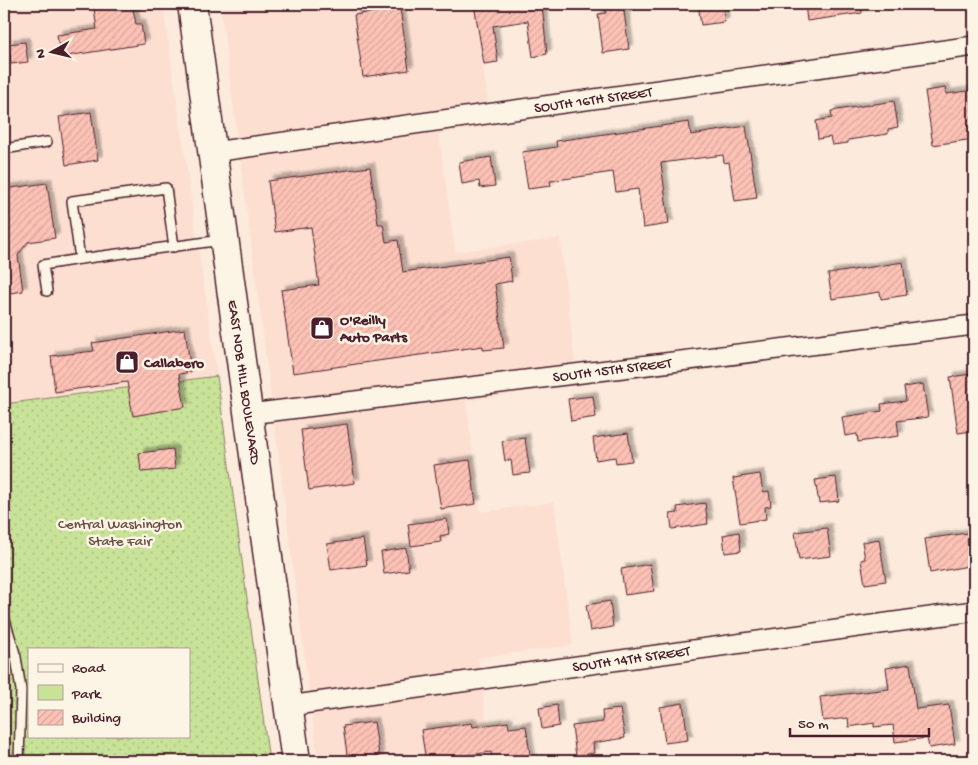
<svg xmlns="http://www.w3.org/2000/svg" width="978" height="765" viewBox="0 0 978 765" font-family="'Gochi Hand',sans-serif">
<style>
.built{fill:#fcdfd1}
.green{fill:url(#green-dots);stroke:#898062;fill-rule:evenodd}
.building{fill:url(#building-hatch);stroke:#4a1f2b;filter:url(#shadow)}
.lines{fill:none;stroke-linecap:round;stroke-linejoin:round}
.lane-casing{stroke:#4a1f2b;stroke-width:12}
.street-casing{stroke:#4a1f2b;stroke-width:22}
.primary-casing{stroke:#4a1f2b;stroke-width:31}
.lane{stroke:#fcf5e5;stroke-width:9}
.street{stroke:#fcf5e5;stroke-width:19}
.primary{stroke:#fcf5e5;stroke-width:28}
.labels{text-anchor:middle;stroke-width:5;stroke-linejoin:round;paint-order:stroke}
.street-label{font-size:15px;fill:#4a1f2b;stroke:#fcf5e5}
.poi-label{font-size:15px;font-weight:bold;fill:#4a1f2b;stroke:#fcf5e5;text-anchor:start}
.park-label{font-size:15px;fill:#6a5046;stroke:#fcf5e5}
</style>
<defs>
<pattern id="green-dots" width="8" height="8" patternUnits="userSpaceOnUse" patternTransform="scale(1.25)"><rect width="8" height="8" fill="#c8e298"/><path d="M2 2h.1M6 6h.1" fill="none" stroke="#adc183" stroke-width="1.8" stroke-linecap="round"/></pattern>
<pattern id="building-hatch" width="6" height="6" patternUnits="userSpaceOnUse" patternTransform="scale(1.25)"><rect width="6" height="6" fill="#fdc2b6"/><path d="M-1 1l2-2M0 6l6-6M5 7l2-2" fill="none" stroke="#daa69d"/></pattern>
<filter id="shadow"><feDropShadow dx="4.5" dy="-4.5" stdDeviation="1" flood-color="#0004"/></filter>
</defs>
<rect width="100%" height="100%" fill="#fcebdc"/>
<filter id="ink" filterUnits="userSpaceOnUse"><feTurbulence type="fractalNoise" baseFrequency=".02" numOctaves="2"/><feDisplacementMap in="SourceGraphic" scale="10" xChannelSelector="R" yChannelSelector="G"/><feConvolveMatrix kernelMatrix="1 2 1 2 8 2 1 2 1" color-interpolation-filters="sRGB"/></filter>
<g filter="url(#ink)">
<g class="built">
<path d="M4 4H163L217 376 4 404Z"/>
<path d="M220 4H475L491 126 439 134 455 252 560 238 578 385 466 401 481 512 554 502 573 645 478 658 492 761H318Z"/>
</g>
<path class="green" d="M217 376 269 761H4V404ZM29 649H189V736H29Z"/>
<g class="building">
<path d="M132 4 136 24H141L144 44 60 57 57 35 97 29 94 9Z"/>
<path d="M474 4H542L547 54 533 57 528 21 493 26 498 62 484 64Z"/>
<path d="M623 4 629 49 603 53 598 14 606 13 605 5Z"/>
<path d="M698 4H722L725 22 701 25Z"/>
<path d="M805 4H862V13L807 21Z"/>
<path d="M400 8 409 70 363 77 354 15Z"/>
<path d="M25 42 28 62 11 64 8 44Z"/>
<path d="M945 88 946 94 974 90V139L933 145 925 91Z"/>
<path d="M894 101 898 127 888 129V134L848 140V143L832 145 830 137 818 139 816 121 832 118 831 111Z"/>
<path d="M91 112 98 160 66 165 59 117Z"/>
<path d="M689 122 691 135 746 126 757 198 735 201 729 162 724 163 723 155 661 163 669 224 643 228 638 189 616 192 613 172 550 181 551 186 528 189 522 152 557 147 556 141Z"/>
<path d="M491 157 495 186 480 188 479 181 462 184 459 162Z"/>
<path d="M370 167 378 224H383L386 242 398 240 403 272 509 257 512 281 495 284 504 348 483 350V346L293 373 281 290 319 285 311 227 275 232 268 181Z"/>
<path d="M47 183 55 238 28 242 18 255 23 291 4 294V189Z"/>
<path d="M903 262 907 295 881 299 880 292 832 299 828 274Z"/>
<path d="M185 329 191 372 179 374 185 407 133 416 127 382 55 392 51 356 94 351 92 343Z"/>
<path d="M972 374 974 389V420H971L972 431 958 433 950 377Z"/>
<path d="M923 384 928 417 897 421 899 436 858 442 857 434 845 436 842 417 882 411 881 404 906 401 904 387Z"/>
<path d="M593 396 596 417 571 421 568 399Z"/>
<path d="M347 424 355 483 309 490 301 430Z"/>
<path d="M628 433 632 461 616 463 615 457 596 460 593 438Z"/>
<path d="M525 438 530 473 513 475 511 460 505 461 502 441Z"/>
<path d="M173 449 175 469 141 472 139 453Z"/>
<path d="M470 460 476 504 441 509 434 465Z"/>
<path d="M760 474 763 492 769 491 771 506 765 507 766 519 740 523 733 478Z"/>
<path d="M836 477 839 501 819 503 815 480Z"/>
<path d="M705 503 708 524 672 529 670 514 678 513 677 507Z"/>
<path d="M447 519 449 534 440 536 441 542 411 546 408 524Z"/>
<path d="M827 528 831 556 799 560 795 532Z"/>
<path d="M739 532 741 551 725 553 723 535Z"/>
<path d="M974 532V565L930 573 925 539Z"/>
<path d="M363 539 367 565 331 570 327 544Z"/>
<path d="M879 539 886 581 865 584 861 560 865 559 862 542Z"/>
<path d="M406 548 409 570 384 574 381 552Z"/>
<path d="M650 564 654 591 625 595 621 569Z"/>
<path d="M610 601 613 627 590 631 586 605Z"/>
<path d="M910 664 916 709 949 705 955 744 929 748 927 738 895 742 893 725 874 727V723L849 727 848 718 823 721 820 697 889 689 886 668Z"/>
<path d="M683 703 688 740 665 743 660 707Z"/>
<path d="M557 705 559 726 542 729 539 708Z"/>
<path d="M620 709 625 738 593 743 594 753 576 756 572 726 603 722 602 711Z"/>
<path d="M374 722 380 761H348L343 726Z"/>
<path d="M508 722 509 728 526 726 531 761H492L491 752 426 761 421 730 472 723 473 727Z"/>
</g>
<g class="lines">
<g class="lane-casing">
<g id="lane">
<path d="M4 149 47 142"/>
<path d="M174 247 166 188 72 201 80 259 222 240"/>
<path d="M47 291 43 265 80 259"/>
<path d="M4 617 16 657 21 690 19 761"/>
</g>
</g>
<g class="street-casing">
<g id="street">
<path d="M213 152 974 46"/>
<path d="M249 414 974 325"/>
<path d="M288 706 974 611"/>
</g>
</g>
<g class="primary-casing">
<path id="primary" d="M192 4 296 761"/>
</g>
<use href="#lane" class="lane"/>
<use href="#street" class="street"/>
<use href="#primary" class="primary"/>
</g>
</g>
<defs>
<g id="shop-square" transform="scale(1.25)"><rect x="-9" y="-9" width="18" height="18" rx="4" fill="#4a1f2b" stroke="#fcf5e5"/><path d="M-5-2.5h2.3a2.7 3.5 0 0 1 5.4 0H5L5.5 6h-11ZM-1.5-2.5h3a1.5 2.3 0 0 0-3 0Z" fill="#fff"/></g>
</defs>
<g fill-rule="evenodd">
<use href="#shop-square" x="322" y="328"/>
<use href="#shop-square" x="127" y="362"/>
</g>
<g class="labels">
<g class="street-label">
<text transform="translate(593 99) rotate(-8)" y="5">SOUTH 16TH STREET</text>
<text transform="translate(612 369) rotate(-7)" y="5">SOUTH 15TH STREET</text>
<text transform="translate(245 382) rotate(82)" y="5">EAST NOB HILL BOULEVARD</text>
<text transform="translate(631 658) rotate(-8)" y="5">SOUTH 14TH STREET</text>
</g>
<g class="poi-label">
<text x="340" y="324">O'Reilly<tspan x="340" dy="17">Auto Parts</tspan></text>
<text x="144" y="367">Callabero</text>
</g>
<g class="park-label">
<text x="120" y="528">Central Washington<tspan x="120" dy="17">State Fair</tspan></text>
</g>
</g>
<rect width="978" height="765" fill="none" stroke="#fcf5e5" stroke-width="20"/>
<rect x="10" y="10" width="958" height="745" fill="none" stroke="#4a1f2b" stroke-width="2" filter="url(#ink)"/>
<rect x="28" y="648" width="162" height="90" fill="#fcf5e5" stroke="#b59f9b"/>
<rect x="38" y="664" width="25" height="8" fill="#fcf5e5" stroke="#b59f9b"/>
<text x="72" y="672" font-size="15" fill="#4a1f2b">Road</text>
<rect x="38" y="685" width="25" height="15" fill="#c8e298" stroke="#b59f9b"/>
<text x="72" y="698" font-size="15" fill="#4a1f2b">Park</text>
<rect x="38" y="710" width="25" height="15" fill="url(#building-hatch)" stroke="#b59f9b"/>
<text x="72" y="722" font-size="15" fill="#4a1f2b">Building</text>
<g transform="translate(52 52) rotate(262)" stroke="#fcf5e5" stroke-width="4" paint-order="stroke">
<path d="M0-4L9 19L0 12L-9 19Z" fill="#4a1f2b"/>
<text y="-8" font-size="14" font-weight="bold" text-anchor="middle" fill="#4a1f2b">N</text>
</g>
<path d="M790 728v8h139v-8" fill="none" stroke="#4a1f2b" stroke-width="2.5"/>
<text x="798" y="728" font-size="15" fill="#4a1f2b" stroke="#fcf5e5" stroke-width="4" paint-order="stroke">50 m</text>
</svg>
